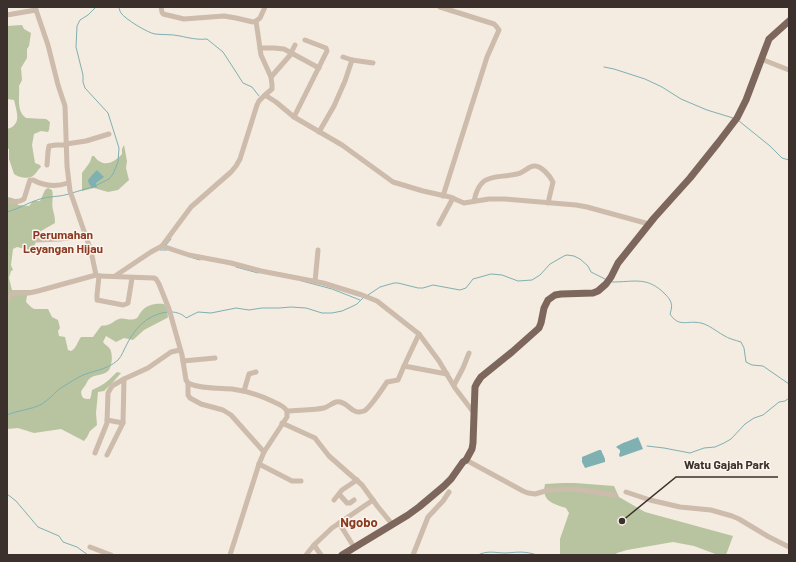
<svg xmlns="http://www.w3.org/2000/svg" width="796" height="562" viewBox="0 0 796 562" font-family="Barlow,sans-serif">
<style>
.green{fill:#b8c4a0}
.water{fill:#7fb0b2}
.lines{fill:none;stroke-linecap:round;stroke-linejoin:round}
.stream{stroke:#7fb0b2;stroke-width:1}
.minor{stroke:#cdbbac;stroke-width:5}
.major{stroke:#7d675c;stroke-width:7}
.labels{text-anchor:middle;stroke-width:3;stroke-linejoin:round;paint-order:stroke}
.neighbourhood-label{font-size:12px;font-weight:bold;fill:#8c3b22;stroke:#fbf5ee}
.quarter-label{font-size:13px;font-weight:bold;fill:#8c3b22;stroke:#fbf5ee}
.leader{fill:none;stroke:#3b302b;stroke-width:1.5}
.callout-dot{fill:#3b302b;stroke:#fbf5ee;stroke-width:1.5}
.callout-label{font-size:12px;text-anchor:middle;font-weight:bold;fill:#3b302b;stroke:#fbf5ee;stroke-width:3;stroke-linejoin:round;paint-order:stroke}
</style>
<rect width="100%" height="100%" fill="#f4ebe1"/>
<g class="green">
<path d="M22 25 24 29 31 33 29 46 27 49V58L21 68 22 80 19 86C20 96 16 111 26 118L46 119 50 122 49 130 48 132 41 131 34 134 32 145 35 163 40 165 41 167C38 169 35 176 31 177 27 179 18 177 14 174L9 159V149L7 148V129C22 125 17 113 14 100L7 99V26Z"/>
<path d="M124 145 127 161 126 168 129 180 118 190 108 192 94 188 82 191V173L90 162 92 156H94C96 158 97 160 99 161 107 167 117 160 122 154V149Z"/>
<path d="M48 188 52 190C54 197 51 203 53 210 54 214 55 217 55 223L41 231 39 234 33 249 30 250 17 247 13 249 11 265 13 270 11 271 9 278 12 290H30L27 296 26 302 31 307 34 309H48L52 317 58 320 60 328 58 331 59 336 65 337 68 350 71 351C77 348 77 342 81 337H93L101 326C103 325 105 326 107 325 112 324 115 320 119 319 124 317 130 322 137 318 138 317 140 313 141 312 146 305 155 303 164 304L167 309 168 317 167 318 144 330 133 340 124 338 116 342 106 336 103 342C105 345 108 346 110 349 113 354 112 366 109 370 104 376 94 374 89 379 87 381 86 385 84 387 82 390 80 391 82 396 83 399 86 399 90 399L91 396 92 390C104 385 109 380 117 372L121 373 114 381 104 391 98 392 96 413 97 425 90 431 87 437 84 441 61 429 34 433 18 428 7 429V197L12 198 17 200 18 205 29 206 33 201H40L45 190Z"/>
<path d="M563 483H575L614 486 619 497 645 512 733 536 726 555H718L694 546 673 542 627 550 617 553 615 555H560V539L569 513 566 508C553 504 541 501 545 484Z"/>
</g>
<g class="water">
<path d="M97 170 104 177 96 183 97 187 92 188 89 184 88 180 93 174Z"/>
<path d="M638 437 643 449 620 457 619 455 620 452V450L616 447C621 443 632 440 638 437Z"/>
<path d="M599 450H601L605 459V462L585 468 582 462V457Z"/>
</g>
<g class="lines">
<g class="stream">
<path d="M96 7 88 15 80 20 77 26 76 47 83 75V82L85 88 108 113 119 148 118 162 113 174 109 179 97 185"/>
<path d="M119 7C119 9 120 11 121 13 125 19 148 33 155 34 163 35 171 34 180 36 189 38 198 40 207 39L223 52 236 72 243 83 252 87 259 96"/>
<path d="M604 67 614 69 645 79 662 87 681 99 707 110 733 118"/>
<path d="M739 121 770 146 782 158 789 160"/>
<path d="M72 193 92 187"/>
<path d="M7 212C19 209 29 202 40 199 50 196 60 197 69 194"/>
<path d="M166 245 171 239"/>
<path d="M160 250H167"/>
<path d="M193 258 200 260"/>
<path d="M236 267 258 273"/>
<path d="M302 281 332 289 360 300"/>
<path d="M612 282C635 282 647 276 665 294 672 301 673 305 670 314 679 328 687 320 701 323 709 325 716 331 723 335 729 339 735 340 741 342L744 348 746 362 752 365 763 366 789 384"/>
<path d="M368 295 380 287 394 283H398L418 288H423L433 285 460 290 466 288 473 279 491 274 502 275 518 281 532 280 540 275 550 264 564 256 567 255 574 256 580 259 588 266 591 272 605 279"/>
<path d="M172 312C176 312 183 314 186 318L198 312 211 313 236 308 249 310 262 308H279L291 307 306 308 322 313H332L342 311 351 307 357 304 363 298"/>
<path d="M7 415C18 410 31 410 42 404 48 400 53 395 58 390 64 386 72 381 79 377 92 370 106 371 118 360 122 356 124 349 127 344 135 328 149 313 169 312"/>
<path d="M647 446 664 448 690 453 704 448 715 447 724 443 731 439 745 424 754 418 763 415 779 402 785 401 789 398"/>
<path d="M7 494 16 501 38 527 59 536 63 542 77 547 88 555"/>
<path d="M478 555C487 550 496 553 506 553 518 552 525 551 537 555"/>
</g>
<g class="minor">
<path d="M35 7 48 45 58 85 65 106 67 166 70 191 91 251 96 275 99 276 154 278 156 279 159 284 169 309 182 355 186 380 188 383C200 389 219 388 232 389 247 391 260 395 274 402 279 404 284 406 287 411V417L264 452 259 464 230 555"/>
<path d="M161 7 162 12 163 14 184 19 224 16 236 18 253 22 256 21 260 18 265 7"/>
<path d="M440 7 494 24 496 26 499 30 487 57 443 196"/>
<path d="M7 15 36 10"/>
<path d="M256 21 261 55 271 77 272 85V89L265 95"/>
<path d="M260 48H274L284 49 319 68"/>
<path d="M291 53 295 45"/>
<path d="M343 57 352 60"/>
<path d="M761 59 789 70"/>
<path d="M271 77 292 53"/>
<path d="M294 117 327 51 326 48 305 40"/>
<path d="M319 132 334 106 345 81 352 60 373 63"/>
<path d="M66 144 86 141 109 134"/>
<path d="M47 165 48 152 49 146 56 145H66"/>
<path d="M33 180C44 186 56 187 68 183"/>
<path d="M474 201C480 172 494 179 517 174 523 173 529 166 534 166 541 165 550 176 553 182L548 203"/>
<path d="M11 202 20 201 24 199 30 180"/>
<path d="M439 224 453 198"/>
<path d="M36 240 60 239 86 236"/>
<path d="M162 246 189 255 231 263 261 271 323 283 362 295 377 301 419 334 439 361 455 388 474 413"/>
<path d="M99 276 97 295V300L123 305 126 304 128 303 132 278"/>
<path d="M115 276 151 252 162 246 191 207 231 172 236 166 240 159 257 105 259 101 265 95 276 102 294 117 342 145 393 182 423 191 450 197 464 203 489 199H505L576 205 587 207 649 224"/>
<path d="M315 282 318 250"/>
<path d="M7 299 13 293H29L38 291 96 275"/>
<path d="M183 361 215 358"/>
<path d="M404 366 419 334"/>
<path d="M188 383V395L190 398 201 404 223 410 231 415 264 452"/>
<path d="M454 385 463 368 469 353"/>
<path d="M244 391 249 374 256 372"/>
<path d="M287 411C297 410 315 410 324 408 328 407 332 403 336 402 348 400 351 416 364 411 369 409 383 388 387 382L398 380 404 366 447 374"/>
<path d="M107 420 123 423"/>
<path d="M282 423 315 438 318 442 329 456 362 485 378 507 392 524"/>
<path d="M95 453 107 423 108 393 112 386 124 379 148 368 171 352 180 350"/>
<path d="M107 455 123 423 124 379"/>
<path d="M466 460 523 491 528 493 535 494 549 490 574 489 615 495"/>
<path d="M259 464 292 481H301"/>
<path d="M626 492 650 500 680 507 711 510 732 516 739 519 769 537 789 547"/>
<path d="M339 494 347 503H350L354 500"/>
<path d="M334 500 342 490 357 480"/>
<path d="M339 523 354 547"/>
<path d="M314 545 321 555"/>
<path d="M90 547 111 555"/>
<path d="M306 555 314 545 332 528 373 500"/>
<path d="M413 555 428 517 443 501 449 492"/>
</g>
<path class="major" d="M342 555 408 515 419 507 444 486 451 479 463 462 466 460 472 449 473 443 475 387 477 383 481 377 512 352 539 328 541 323 544 308 548 300 555 295 561 294 593 293 598 291 606 284 611 277 618 263 654 218 690 178 718 143 737 118 746 100 769 39 789 21"/>
</g>
<g class="labels">
<g class="neighbourhood-label">
<text x="63" y="239">Perumahan<tspan x="63" dy="14">Leyangan Hijau</tspan></text>
</g>
<g class="quarter-label">
<text x="359" y="527">Ngobo</text>
</g>
</g>
<path class="leader" d="M622 521L676 477H778"/>
<circle class="callout-dot" cx="622" cy="521" r="4"/>
<g class="callout-label">
<text x="727" y="469">Watu Gajah Park</text>
</g>
<rect width="796" height="562" fill="none" stroke="#3b302b" stroke-width="16"/>
</svg>
